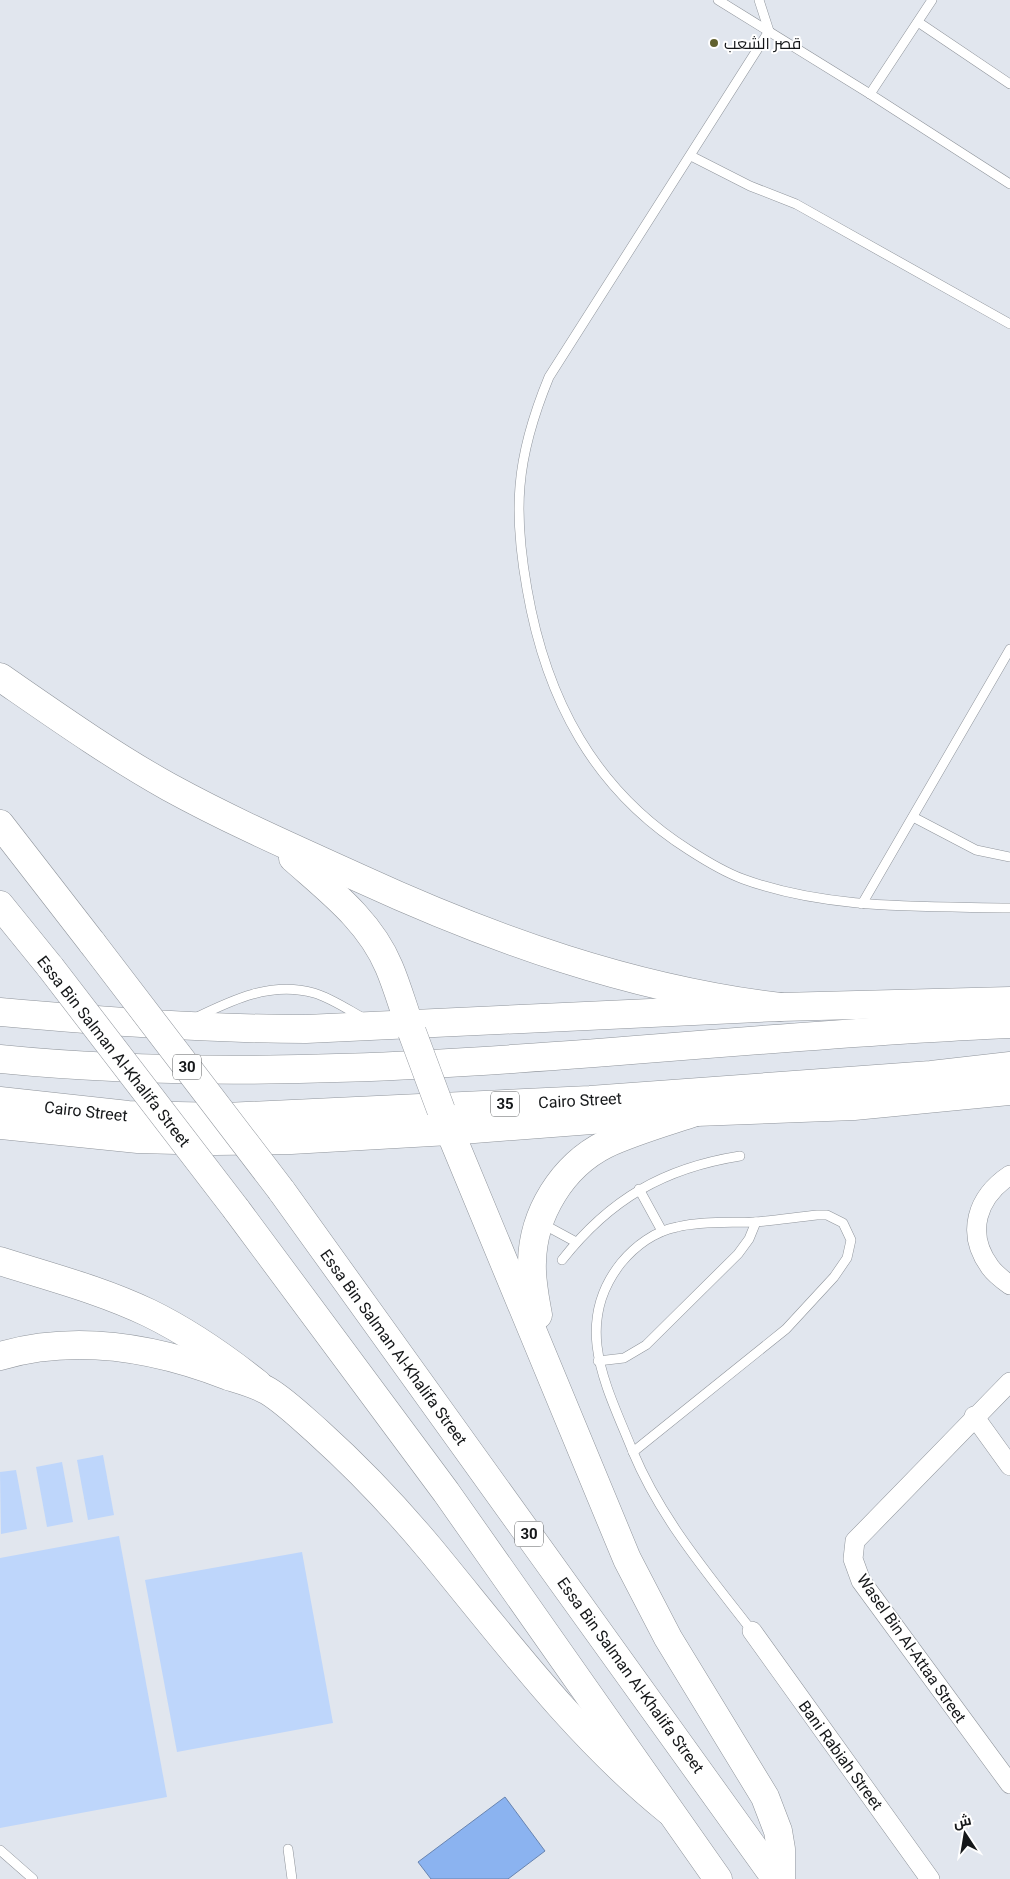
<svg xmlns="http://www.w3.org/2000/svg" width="1010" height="1879" viewBox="0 0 1010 1879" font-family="Roboto,Cairo,sans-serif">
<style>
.pitch{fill:#bed6fb}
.water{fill:#8bb3f0;stroke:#6884b0}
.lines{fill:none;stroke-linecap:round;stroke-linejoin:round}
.lane-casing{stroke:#8f949b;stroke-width:10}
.street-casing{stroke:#8f949b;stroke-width:20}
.primary-casing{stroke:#8f949b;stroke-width:29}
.highway-casing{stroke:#8f949b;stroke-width:29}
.lane{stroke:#fff;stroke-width:9}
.street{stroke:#fff;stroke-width:19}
.primary{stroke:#fff;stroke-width:28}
.highway{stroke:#fff;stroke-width:28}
.highway-bridge-casing{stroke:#8f949b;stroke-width:29;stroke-linecap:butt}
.highway-bridge{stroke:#fff;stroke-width:28}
.poi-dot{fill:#61612e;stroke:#fff;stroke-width:2}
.labels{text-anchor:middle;stroke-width:4;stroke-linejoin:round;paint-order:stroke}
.shield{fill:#fff;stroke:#5b5d5e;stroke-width:1}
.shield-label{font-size:15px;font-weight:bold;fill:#151719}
.poi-label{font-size:16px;fill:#151719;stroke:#fff;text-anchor:start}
.street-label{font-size:16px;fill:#151719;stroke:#fff}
</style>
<rect width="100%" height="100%" fill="#e1e6ee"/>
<g class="pitch">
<path d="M103 1455 114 1515 88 1520 77 1460Z"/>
<path d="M62 1462 73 1522 47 1527 36 1467Z"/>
<path d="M16 1470 27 1529 1 1534 0 1472Z"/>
<path d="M119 1536 167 1797 0 1828V1558Z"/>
<path d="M302 1552 333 1723 177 1752 145 1580Z"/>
</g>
<path class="water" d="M505 1797 545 1851 508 1879H431L418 1862Z"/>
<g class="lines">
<g class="lane-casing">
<g id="lane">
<path d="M718 0 870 94 1010 184"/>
<path d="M759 0 769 31 549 377C535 411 523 448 520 486 517 520 521 555 527 589 546 699 594 790 689 850 706 861 724 872 743 879 828 910 921 906 1010 908"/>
<path d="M918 22 1010 84"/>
<path d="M870 94 932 0"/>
<path d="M691 156 750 186 796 204 1010 324"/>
<path d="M913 817 976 850 1010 857"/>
<path d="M862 904 1010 649"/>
<path d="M195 1018C232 1000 271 981 314 993 331 998 347 1009 363 1018"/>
<path d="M639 1189 662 1231"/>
<path d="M817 1215H827L843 1223 851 1240 847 1258 834 1277 786 1329 633 1452C608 1389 571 1326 621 1263 635 1246 655 1231 677 1227 702 1221 728 1223 753 1222 774 1221 796 1217 817 1215Z"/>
<path d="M541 1223 576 1242"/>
<path d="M562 1260C610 1199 664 1168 740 1156"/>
<path d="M598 1361 624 1358 646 1345 738 1254 749 1239 756 1222"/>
<path d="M633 1452C661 1519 708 1574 752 1631"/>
<path d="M288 1849 292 1879"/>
<path d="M0 1850 33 1879"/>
</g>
</g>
<g class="street-casing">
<g id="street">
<path d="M1010 1175C977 1197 965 1233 990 1267 995 1274 1003 1280 1010 1285"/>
<path d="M1010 1382 855 1541 853 1559 861 1581 1010 1784"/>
<path d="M974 1416 1010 1466"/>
<path d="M752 1631 930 1879"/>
</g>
</g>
<g class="primary-casing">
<g id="primary">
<path d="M0 1012C102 1021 204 1029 306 1029L780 1007 1010 1001"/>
<path d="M0 1059C336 1093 674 1038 1010 1024"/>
<path d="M0 1101 128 1115 226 1117 590 1100 931 1075 1010 1066"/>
<path d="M0 1125 138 1139 215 1141 291 1140 449 1131 696 1112 854 1106 1010 1091"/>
<path d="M0 1261C50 1277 101 1290 149 1313 188 1332 224 1357 258 1384"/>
</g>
</g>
<g class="highway-casing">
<g id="highway">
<path d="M0 677C55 715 110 754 169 787 231 821 295 849 359 878 494 940 632 989 780 1007"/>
<path d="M0 824 93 944"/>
<path d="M293 858C329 890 370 921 389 967 398 988 404 1011 412 1032"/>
<path d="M0 905 51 968"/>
<path d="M441 1110 627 1559 668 1638 765 1797 778 1831 781 1849V1879"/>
<path d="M281 1190 776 1879"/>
<path d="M236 1209 446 1492 718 1879"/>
<path d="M538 1315C535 1298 531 1280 532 1262 533 1214 562 1166 606 1144 634 1131 666 1122 696 1112"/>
<path d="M0 1356C76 1334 156 1348 228 1376 241 1380 256 1384 268 1391 286 1402 302 1418 318 1432 359 1469 396 1508 431 1550 506 1641 577 1737 669 1811"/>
</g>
</g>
<use href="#lane" class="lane"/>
<use href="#street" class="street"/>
<use href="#primary" class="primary"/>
<use href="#highway" class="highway"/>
<g class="highway-bridge-casing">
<g id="highway-bridge">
<path d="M93 944 281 1190"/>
<path d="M51 968 236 1209"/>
<path d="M412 1032 441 1110"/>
</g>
</g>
<use href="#highway-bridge" class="highway-bridge"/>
</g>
<circle class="poi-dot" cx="714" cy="43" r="5"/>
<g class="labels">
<g class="shield">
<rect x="173" y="1054.5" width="28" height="25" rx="4"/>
<rect x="491" y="1091.5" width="28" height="25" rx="4"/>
<rect x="515" y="1521.5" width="28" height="25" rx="4"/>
</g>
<g class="shield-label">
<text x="187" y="1072">30</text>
<text x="505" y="1109">35</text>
<text x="529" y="1539">30</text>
</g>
<g class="poi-label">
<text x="724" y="49">قصر الشعب</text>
</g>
<g class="street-label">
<text transform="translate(114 1051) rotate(52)" y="6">Essa Bin Salman Al-Khalifa Street</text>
<text transform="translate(580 1100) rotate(-3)" y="6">Cairo Street</text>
<text transform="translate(86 1111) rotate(6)" y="6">Cairo Street</text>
<text transform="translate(394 1347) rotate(54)" y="6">Essa Bin Salman Al-Khalifa Street</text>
<text transform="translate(912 1648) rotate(55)" y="6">Wasel Bin Al-Attaa Street</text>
<text transform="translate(631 1675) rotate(54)" y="6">Essa Bin Salman Al-Khalifa Street</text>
<text transform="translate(841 1755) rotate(54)" y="6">Bani Rabiah Street</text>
</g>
</g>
<g transform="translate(965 1834) rotate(348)" stroke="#ffffff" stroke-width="4" paint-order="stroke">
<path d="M0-4L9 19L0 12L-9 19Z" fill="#151719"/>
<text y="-8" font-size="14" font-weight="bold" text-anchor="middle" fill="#151719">ش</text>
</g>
</svg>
